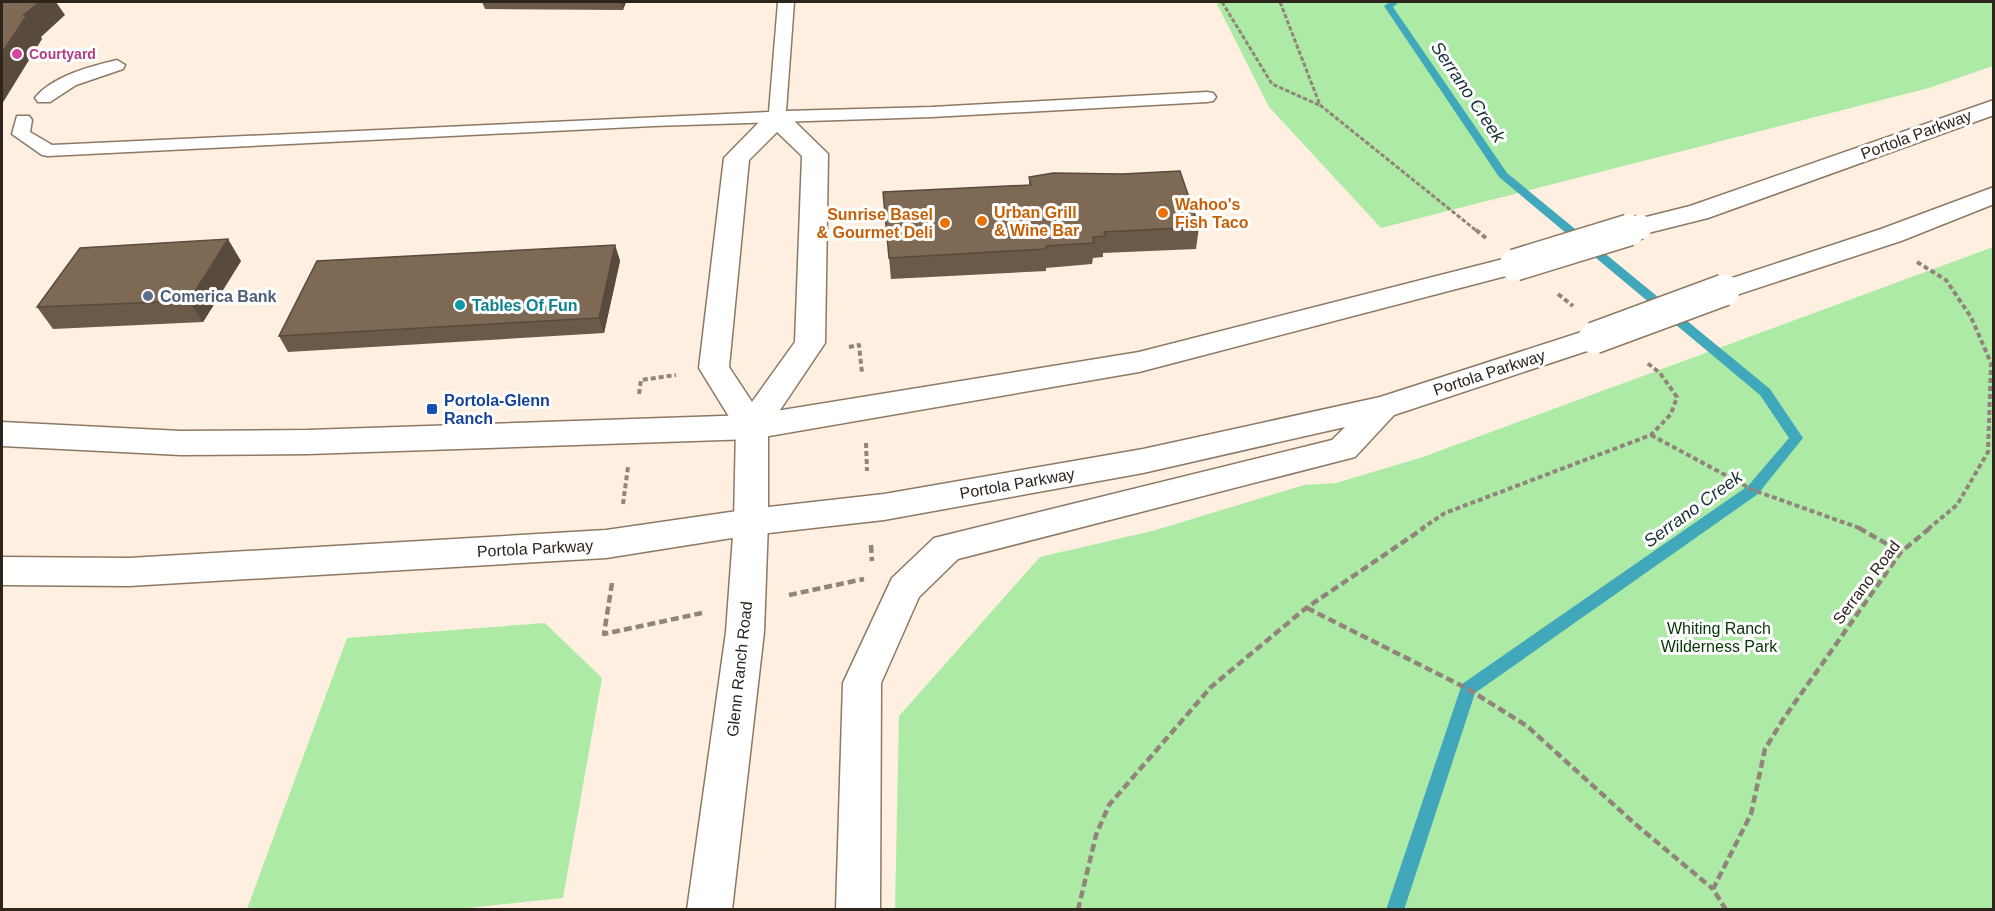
<svg xmlns="http://www.w3.org/2000/svg" width="1995" height="911" viewBox="0 0 1995 911" font-family="Arial,sans-serif">
<style>
.green{fill:#adeaa6}
.lines{fill:none;stroke-linecap:round;stroke-linejoin:round}
.stream{fill:#41a7ba;fill-rule:evenodd}
.lane-casing{stroke:#8d7864;stroke-width:3}
.secondary-casing{stroke:#8d7864;stroke-width:3}
.primary-casing{stroke:#8d7864;stroke-width:3}
.path-far2{stroke:#91857b;stroke-width:3;stroke-dasharray:4.5 2;stroke-linecap:butt}
.path-far1{stroke:#91857b;stroke-width:4;stroke-dasharray:5 3;stroke-linecap:butt}
.path{stroke:#91857b;stroke-width:4.5;stroke-dasharray:8 4;stroke-linecap:butt}
.lane{fill:#fff;fill-rule:evenodd}
.secondary{fill:#fff;fill-rule:evenodd}
.primary{fill:#fff;fill-rule:evenodd}
.primary-bridge-far1-casing{stroke:#8d7864;stroke-width:26;stroke-linecap:butt}
.primary-bridge-casing{stroke:#8d7864;stroke-width:34;stroke-linecap:butt}
.primary-bridge-far1{stroke:#fff;stroke-width:24}
.primary-bridge{stroke:#fff;stroke-width:31}
.wall{fill:#6c5a49}
.shaded-wall{fill:#584a3c}
.building{fill:#7e6955;stroke:#584a3c;stroke-width:1.5}
.hotel-dot{fill:#d1479c;stroke:#fff;stroke-width:2}
.food-dot{fill:#e8710a;stroke:#fff;stroke-width:2}
.service-dot{fill:#5c6f8a;stroke:#fff;stroke-width:2}
.culture-dot{fill:#0f9aa8;stroke:#fff;stroke-width:2}
.transit-dot{fill:#1a4fb4;stroke:#fff;stroke-width:2}
.labels{text-anchor:middle;stroke-width:6;stroke-linejoin:round;paint-order:stroke}
.far-hotel-label{font-size:14px;font-weight:bold;fill:#b23c85;stroke:#fff;text-anchor:start}
.street-label{font-size:16px;fill:#2d241c;stroke:#fff}
.food-label{font-size:16px;font-weight:bold;fill:#c56008;stroke:#fff;text-anchor:start}
.service-label{font-size:16px;font-weight:bold;fill:#4e5e75;stroke:#fff;text-anchor:start}
.culture-label{font-size:16px;font-weight:bold;fill:#0d838f;stroke:#fff;text-anchor:start}
.transit-label{font-size:16px;font-weight:bold;fill:#164399;stroke:#fff;text-anchor:start}
.park-label{font-size:16px;fill:#053403;stroke:#fff}
.water-label{font-size:18px;font-style:italic;fill:#182f34;stroke:#fff}
</style>
<rect width="100%" height="100%" fill="#feefe1"/>
<g class="green">
<path d="M1216 2H1993V66L1929 88 1381 228 1269 107Z"/>
<path d="M1993 247V909H895L899 716 1040 557 1156 530 1304 485 1336 483 1423 457Z"/>
<path d="M545 623 602 678 563 898 449 910 247 909 347 638Z"/>
</g>
<g class="lines">
<path class="stream" d="M1390 2H1399L1393 7 1507 173 1770 389 1803 438 1758 494 1475 693 1404 910H1386L1462 684 1748 486 1789 438 1760 395 1499 177 1384 6Z"/>
<g class="lane-casing">
<g id="lane">
<path d="M778 2H794L786 111 932 107 1207 92 1213 93 1216 97 1213 101 1207 102 932 117 653 126 48 156 42 155 12 134 17 116H29L32 120 30 132 52 145 769 112Z"/>
<path d="M117 60 125 65 123 69 76 85 50 102H38L35 98C52 76 92 66 117 60Z"/>
</g>
</g>
<g class="secondary-casing">
<path id="secondary" d="M777 111 786 113 828 154 825 343 768 428V522L764 632 732 910H687L726 632 734 522 736 428 699 368 724 158 768 113ZM777 132 802 156 795 342 752 402 729 367 749 160Z"/>
</g>
<g class="primary-casing">
<g id="primary">
<path d="M1994 100V115L1708 218 1640 235 1630 233 1626 227 1630 221 1690 206Z"/>
<path d="M1994 187V204L1901 241 1724 299 1714 296 1710 290 1714 284 1881 229Z"/>
<path d="M1515 256 1525 259 1529 265 1525 271 1139 372 752 439 308 454 181 455 2 446V422L181 431 308 430 752 415 1139 352Z"/>
<path d="M1594 328 1605 331 1609 338 1605 345 1394 415 1355 457 958 559 919 597 881 683 880 910H836L843 683 892 578 934 538 1332 440 1345 427 1143 473 884 520 751 535 606 558 129 586 2 585V557L129 558 606 530 751 509 884 494 1143 449 1380 397Z"/>
</g>
</g>
<g class="path-far2">
<path d="M1222 2 1272 84 1319 105"/>
<path d="M1280 2 1320 105 1478 232"/>
</g>
<g class="path-far1">
<path d="M1476 230 1486 238"/>
<path d="M1917 262 1946 280 1971 317 1991 363 1988 452 1957 505 1928 529"/>
<path d="M1558 294 1573 306"/>
<path d="M849 347 859 345 862 373"/>
<path d="M639 394 641 380 676 375"/>
<path d="M1651 435 1753 490 1862 529"/>
<path d="M866 443 867 471"/>
<path d="M623 504 628 467"/>
<path d="M1421 529 1445 513 1651 435 1671 414 1677 397 1660 373 1646 362"/>
</g>
<g class="path">
<path d="M1859 528 1901 552"/>
<path d="M871 545 872 561"/>
<path d="M612 583 604 634 702 613"/>
<path d="M789 595 864 579"/>
<path d="M1307 608 1468 689 1527 726 1634 823 1713 889"/>
<path d="M1078 910 1096 835 1109 805 1211 687 1306 608 1424 528"/>
<path d="M1726 910 1713 889 1751 814 1765 749 1784 718 1901 552 1930 528"/>
</g>
<use href="#lane" class="lane"/>
<use href="#secondary" class="secondary"/>
<use href="#primary" class="primary"/>
<g class="primary-bridge-far1-casing">
<path id="primary-bridge-far1" d="M1624 232 1640 227"/>
</g>
<g class="primary-bridge-casing">
<g id="primary-bridge">
<path d="M1515 265 1629 230"/>
<path d="M1594 338 1724 290"/>
</g>
</g>
<use href="#primary-bridge-far1" class="primary-bridge-far1"/>
<use href="#primary-bridge" class="primary-bridge"/>
</g>
<g class="wall">
<path d="M482 2H626L623 10 485 9Z"/>
<path d="M1029 177 1199 227 1196 249 1103 253V257L1093 258 1092 264 1046 268V271L891 279 883 192 1029 185Z"/>
<path d="M615 245 620 261 604 333 288 352 279 336Z"/>
<path d="M241 261 203 322 53 329 37 307Z"/>
</g>
<g class="shaded-wall">
<path d="M39 2H56L65 15 41 37 42 39 2 104V53L24 15Z"/>
<path d="M621 2H626L623 10Z"/>
<path d="M228 239 241 261 203 322 189 301Z"/>
<path d="M615 245 620 261 604 333 599 318Z"/>
</g>
<g class="building">
<path d="M2 2H39L24 15H27L2 53Z"/>
<path d="M1180 171 1199 227 1104 232 1105 236 1093 237 1094 243 1046 246V249L889 258 883 192 1031 185 1029 177 1053 173 1122 174Z"/>
<path d="M228 239 189 301 37 307 80 248Z"/>
<path d="M615 245 599 318 279 336 317 261Z"/>
</g>
<circle class="hotel-dot" cx="17" cy="54" r="6"/>
<g class="food-dot">
<circle cx="1163" cy="213" r="6"/>
<circle cx="982" cy="221" r="6"/>
<circle cx="945" cy="223" r="6"/>
</g>
<circle class="service-dot" cx="148" cy="296" r="6"/>
<circle class="culture-dot" cx="460" cy="305" r="6"/>
<rect class="transit-dot" x="426" y="403" width="12" height="12" rx="3"/>
<g class="labels">
<g class="far-hotel-label">
<text x="29" y="59">Courtyard</text>
</g>
<g class="street-label">
<text transform="translate(1916 134) rotate(-20)" y="6">Portola Parkway</text>
<text transform="translate(1489 372) rotate(-18)" y="6">Portola Parkway</text>
<text transform="translate(1017 483) rotate(-10)" y="6">Portola Parkway</text>
<text transform="translate(535 548) rotate(-3)" y="6">Portola Parkway</text>
<text transform="translate(1866 582) rotate(-53)" y="6">Serrano Road</text>
<text transform="translate(739 669) rotate(-84)" y="6">Glenn Ranch Road</text>
</g>
<g class="food-label">
<text x="1175" y="210">Wahoo's<tspan x="1175" dy="18">Fish Taco</tspan></text>
<text x="994" y="218">Urban Grill<tspan x="994" dy="18">&amp; Wine Bar</tspan></text>
<text x="933" y="220" text-anchor="end">Sunrise Basel<tspan x="933" dy="18">&amp; Gourmet Deli</tspan></text>
</g>
<g class="service-label">
<text x="160" y="302">Comerica Bank</text>
</g>
<g class="culture-label">
<text x="472" y="311">Tables Of Fun</text>
</g>
<g class="transit-label">
<text x="444" y="406">Portola-Glenn<tspan x="444" dy="18">Ranch</tspan></text>
</g>
<g class="park-label">
<text x="1719" y="634">Whiting Ranch<tspan x="1719" dy="18">Wilderness Park</tspan></text>
</g>
<g class="water-label">
<text transform="translate(1468 92) rotate(56)" y="6">Serrano Creek</text>
<text transform="translate(1693 509) rotate(-36)" y="6">Serrano Creek</text>
</g>
</g>
<rect width="1995" height="911" fill="none" stroke="#2d241c" stroke-width="6"/>
</svg>
